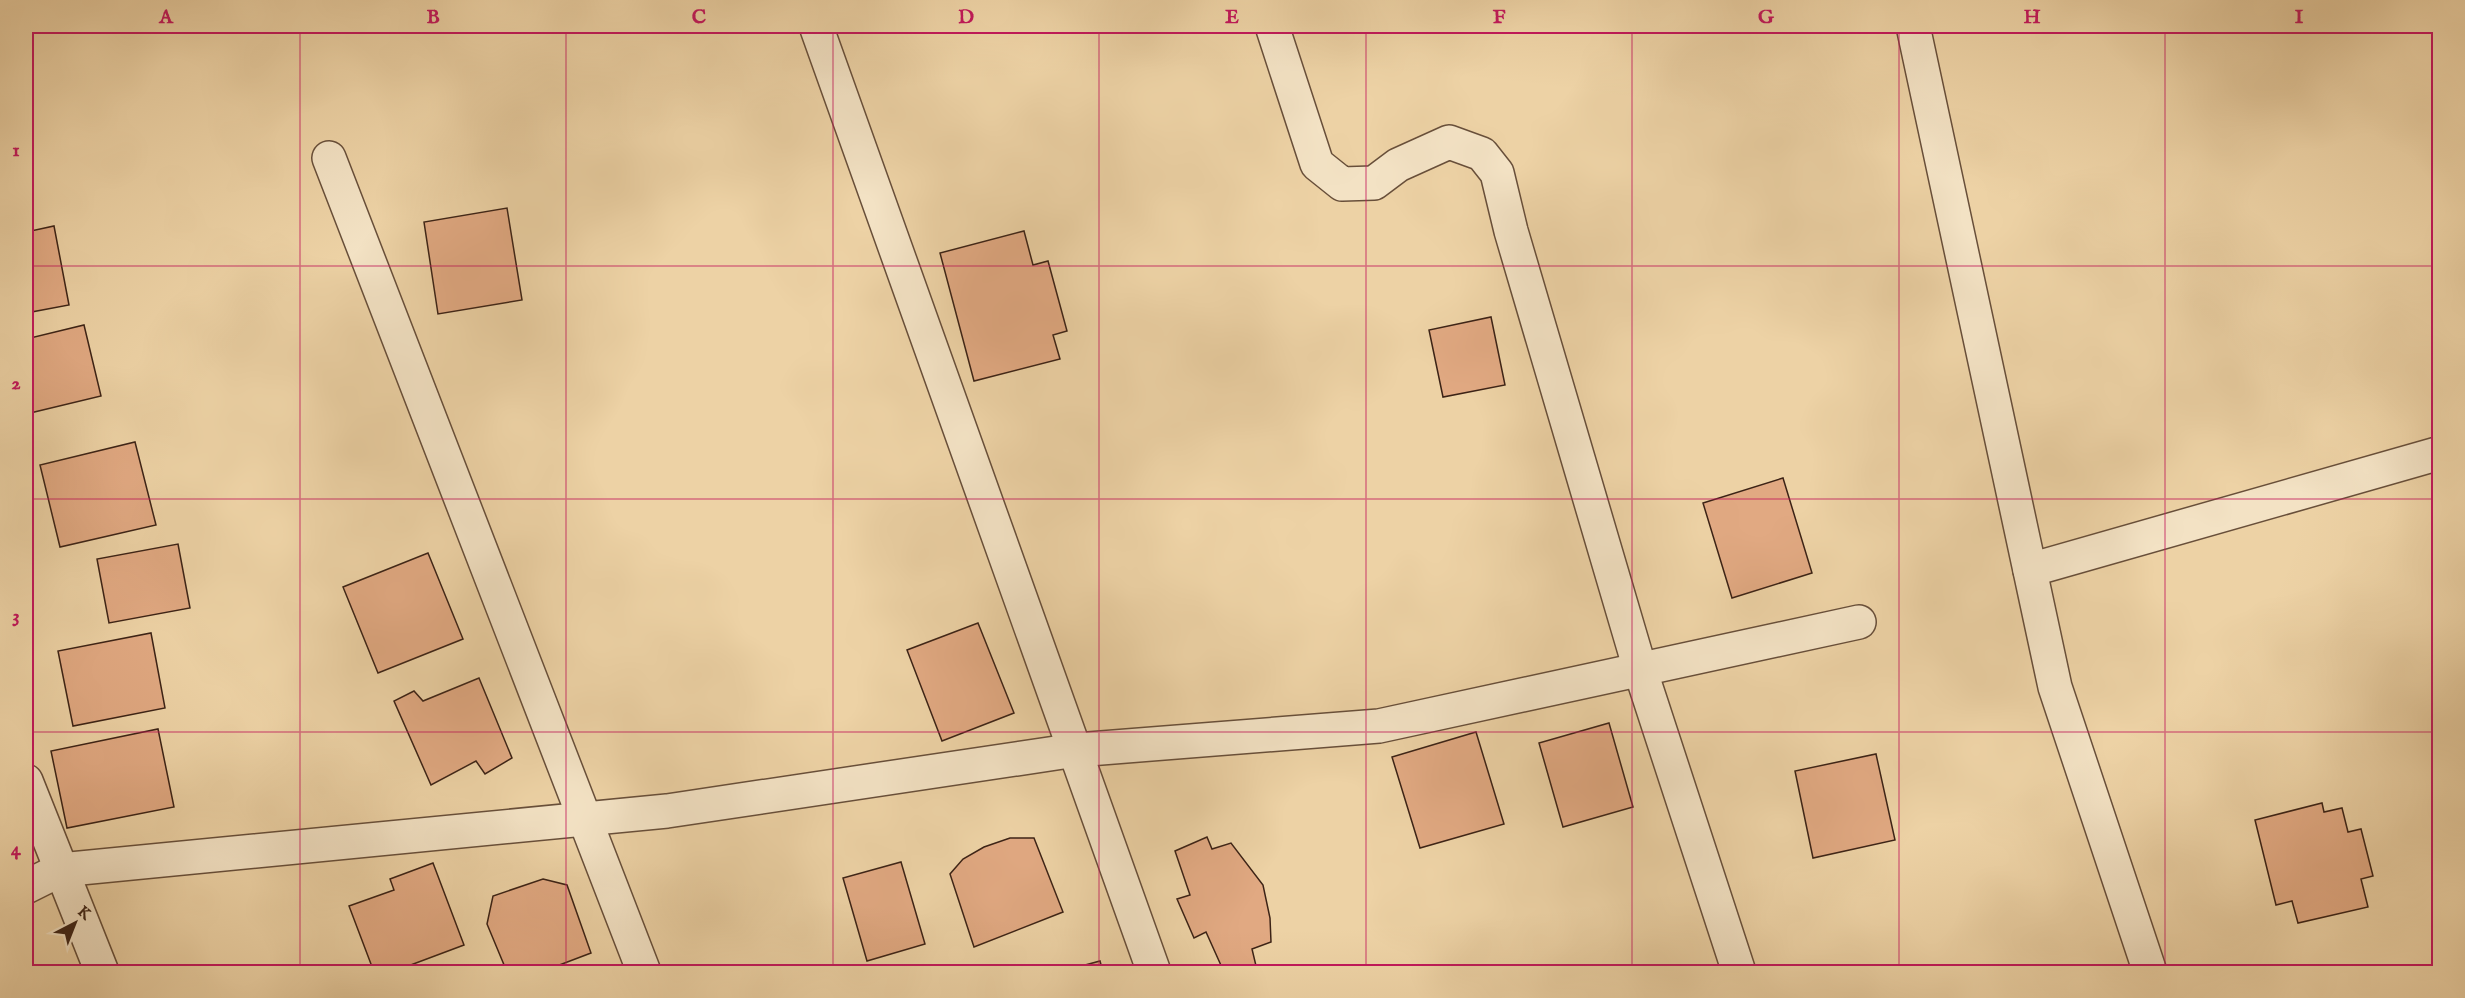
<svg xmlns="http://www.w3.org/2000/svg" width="2465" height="998" viewBox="0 0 2465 998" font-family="'IM FELL English',serif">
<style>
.building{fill:#e1a982;stroke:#3c2316;stroke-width:1.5}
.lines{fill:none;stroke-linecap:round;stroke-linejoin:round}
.minor-casing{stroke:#684f3a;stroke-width:36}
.minor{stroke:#f3e2c4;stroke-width:33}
.grid{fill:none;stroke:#c2185b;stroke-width:1.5;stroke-opacity:0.55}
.neatline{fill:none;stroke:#c2185b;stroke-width:2}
.grid-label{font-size:20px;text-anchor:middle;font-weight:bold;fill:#c2185b}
</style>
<rect width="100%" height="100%" fill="#edd2a5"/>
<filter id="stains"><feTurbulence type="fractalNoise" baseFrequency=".00333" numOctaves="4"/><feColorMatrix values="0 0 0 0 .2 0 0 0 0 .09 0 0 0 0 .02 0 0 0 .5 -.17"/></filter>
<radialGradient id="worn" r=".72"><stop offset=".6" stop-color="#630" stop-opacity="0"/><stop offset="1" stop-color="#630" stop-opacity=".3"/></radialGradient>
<g class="building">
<path d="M26 161 33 209 26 210Z"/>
<path d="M507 208 522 300 438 314 424 222Z"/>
<path d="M54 226 69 305 26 313V232Z"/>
<path d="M1024 231 1033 265 1048 261 1067 331 1053 335 1060 359 974 381 940 253Z"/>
<path d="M1491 317 1505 385 1443 397 1429 330Z"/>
<path d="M84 325 101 396 26 414V339Z"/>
<path d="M135 442 156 525 60 547 40 465Z"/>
<path d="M1783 478 1812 573 1732 598 1703 503Z"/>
<path d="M178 544 190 608 109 623 97 559Z"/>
<path d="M428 553 463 639 378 673 343 587Z"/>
<path d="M978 623 1014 713 942 741 907 650Z"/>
<path d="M151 633 165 708 73 726 58 651Z"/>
<path d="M479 678 512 758 485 774 476 761 431 785 394 701 414 691 423 701Z"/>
<path d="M1609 723 1633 807 1563 827 1539 743Z"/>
<path d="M158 729 174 807 67 828 51 751Z"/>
<path d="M1476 732 1504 824 1420 848 1392 757Z"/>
<path d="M1876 754 1895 840 1813 858 1795 771Z"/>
<path d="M2322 803 2324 812 2342 808 2348 832 2361 829 2373 876 2361 879 2368 907 2298 923 2292 901 2276 905 2255 820Z"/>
<path d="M1207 837 1212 849 1231 843 1263 885 1270 918 1271 942 1252 949 1257 970 1224 972 1206 932 1194 938 1177 899 1190 895 1175 851Z"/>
<path d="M1010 838H1034L1063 912 974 947 950 874 963 859 984 847Z"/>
<path d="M901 862 925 944 867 961 843 878Z"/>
<path d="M433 863 464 945 392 972H374L349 906 394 890 390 879Z"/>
<path d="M543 879 567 885 591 953 541 972H507L487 924 493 896Z"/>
<path d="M1100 961 1103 972H1076L1074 968Z"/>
</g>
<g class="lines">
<g class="minor-casing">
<g id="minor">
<path d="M816 26 1154 972"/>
<path d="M1272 26 1317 164 1342 184 1374 183 1398 165 1449 142 1482 154 1497 173 1511 231 1640 669 1739 972"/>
<path d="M1913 26 2055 687 2150 972"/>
<path d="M329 158 644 972"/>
<path d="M2030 570 2440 453"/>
<path d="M26 781 102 972"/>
<path d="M26 887 60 870 667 811 1076 750 1379 726 1859 622"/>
</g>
</g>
<use href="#minor" class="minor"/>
</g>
<path class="grid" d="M300 26V972M566 26V972M833 26V972M1099 26V972M1366 26V972M1632 26V972M1899 26V972M2165 26V972M26 266H2440M26 499H2440M26 732H2440"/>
<rect width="2465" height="998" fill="none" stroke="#edd2a5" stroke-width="66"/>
<g transform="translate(75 923) rotate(42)" stroke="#f3e2c4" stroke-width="4.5" paint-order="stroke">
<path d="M0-4.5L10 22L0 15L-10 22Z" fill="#3c2316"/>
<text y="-9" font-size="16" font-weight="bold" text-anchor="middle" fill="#3c2316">K</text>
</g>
<rect x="33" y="33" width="2399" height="932" class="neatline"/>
<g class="grid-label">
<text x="166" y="23">A</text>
<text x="433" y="23">B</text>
<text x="699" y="23">C</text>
<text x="966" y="23">D</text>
<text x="1232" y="23">E</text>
<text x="1499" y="23">F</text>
<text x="1766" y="23">G</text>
<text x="2032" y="23">H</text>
<text x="2299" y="23">I</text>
<text x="16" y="156">1</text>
<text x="16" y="389">2</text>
<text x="16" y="622">3</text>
<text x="16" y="855">4</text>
</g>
<rect width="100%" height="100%" filter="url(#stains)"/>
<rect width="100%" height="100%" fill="url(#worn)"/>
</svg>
